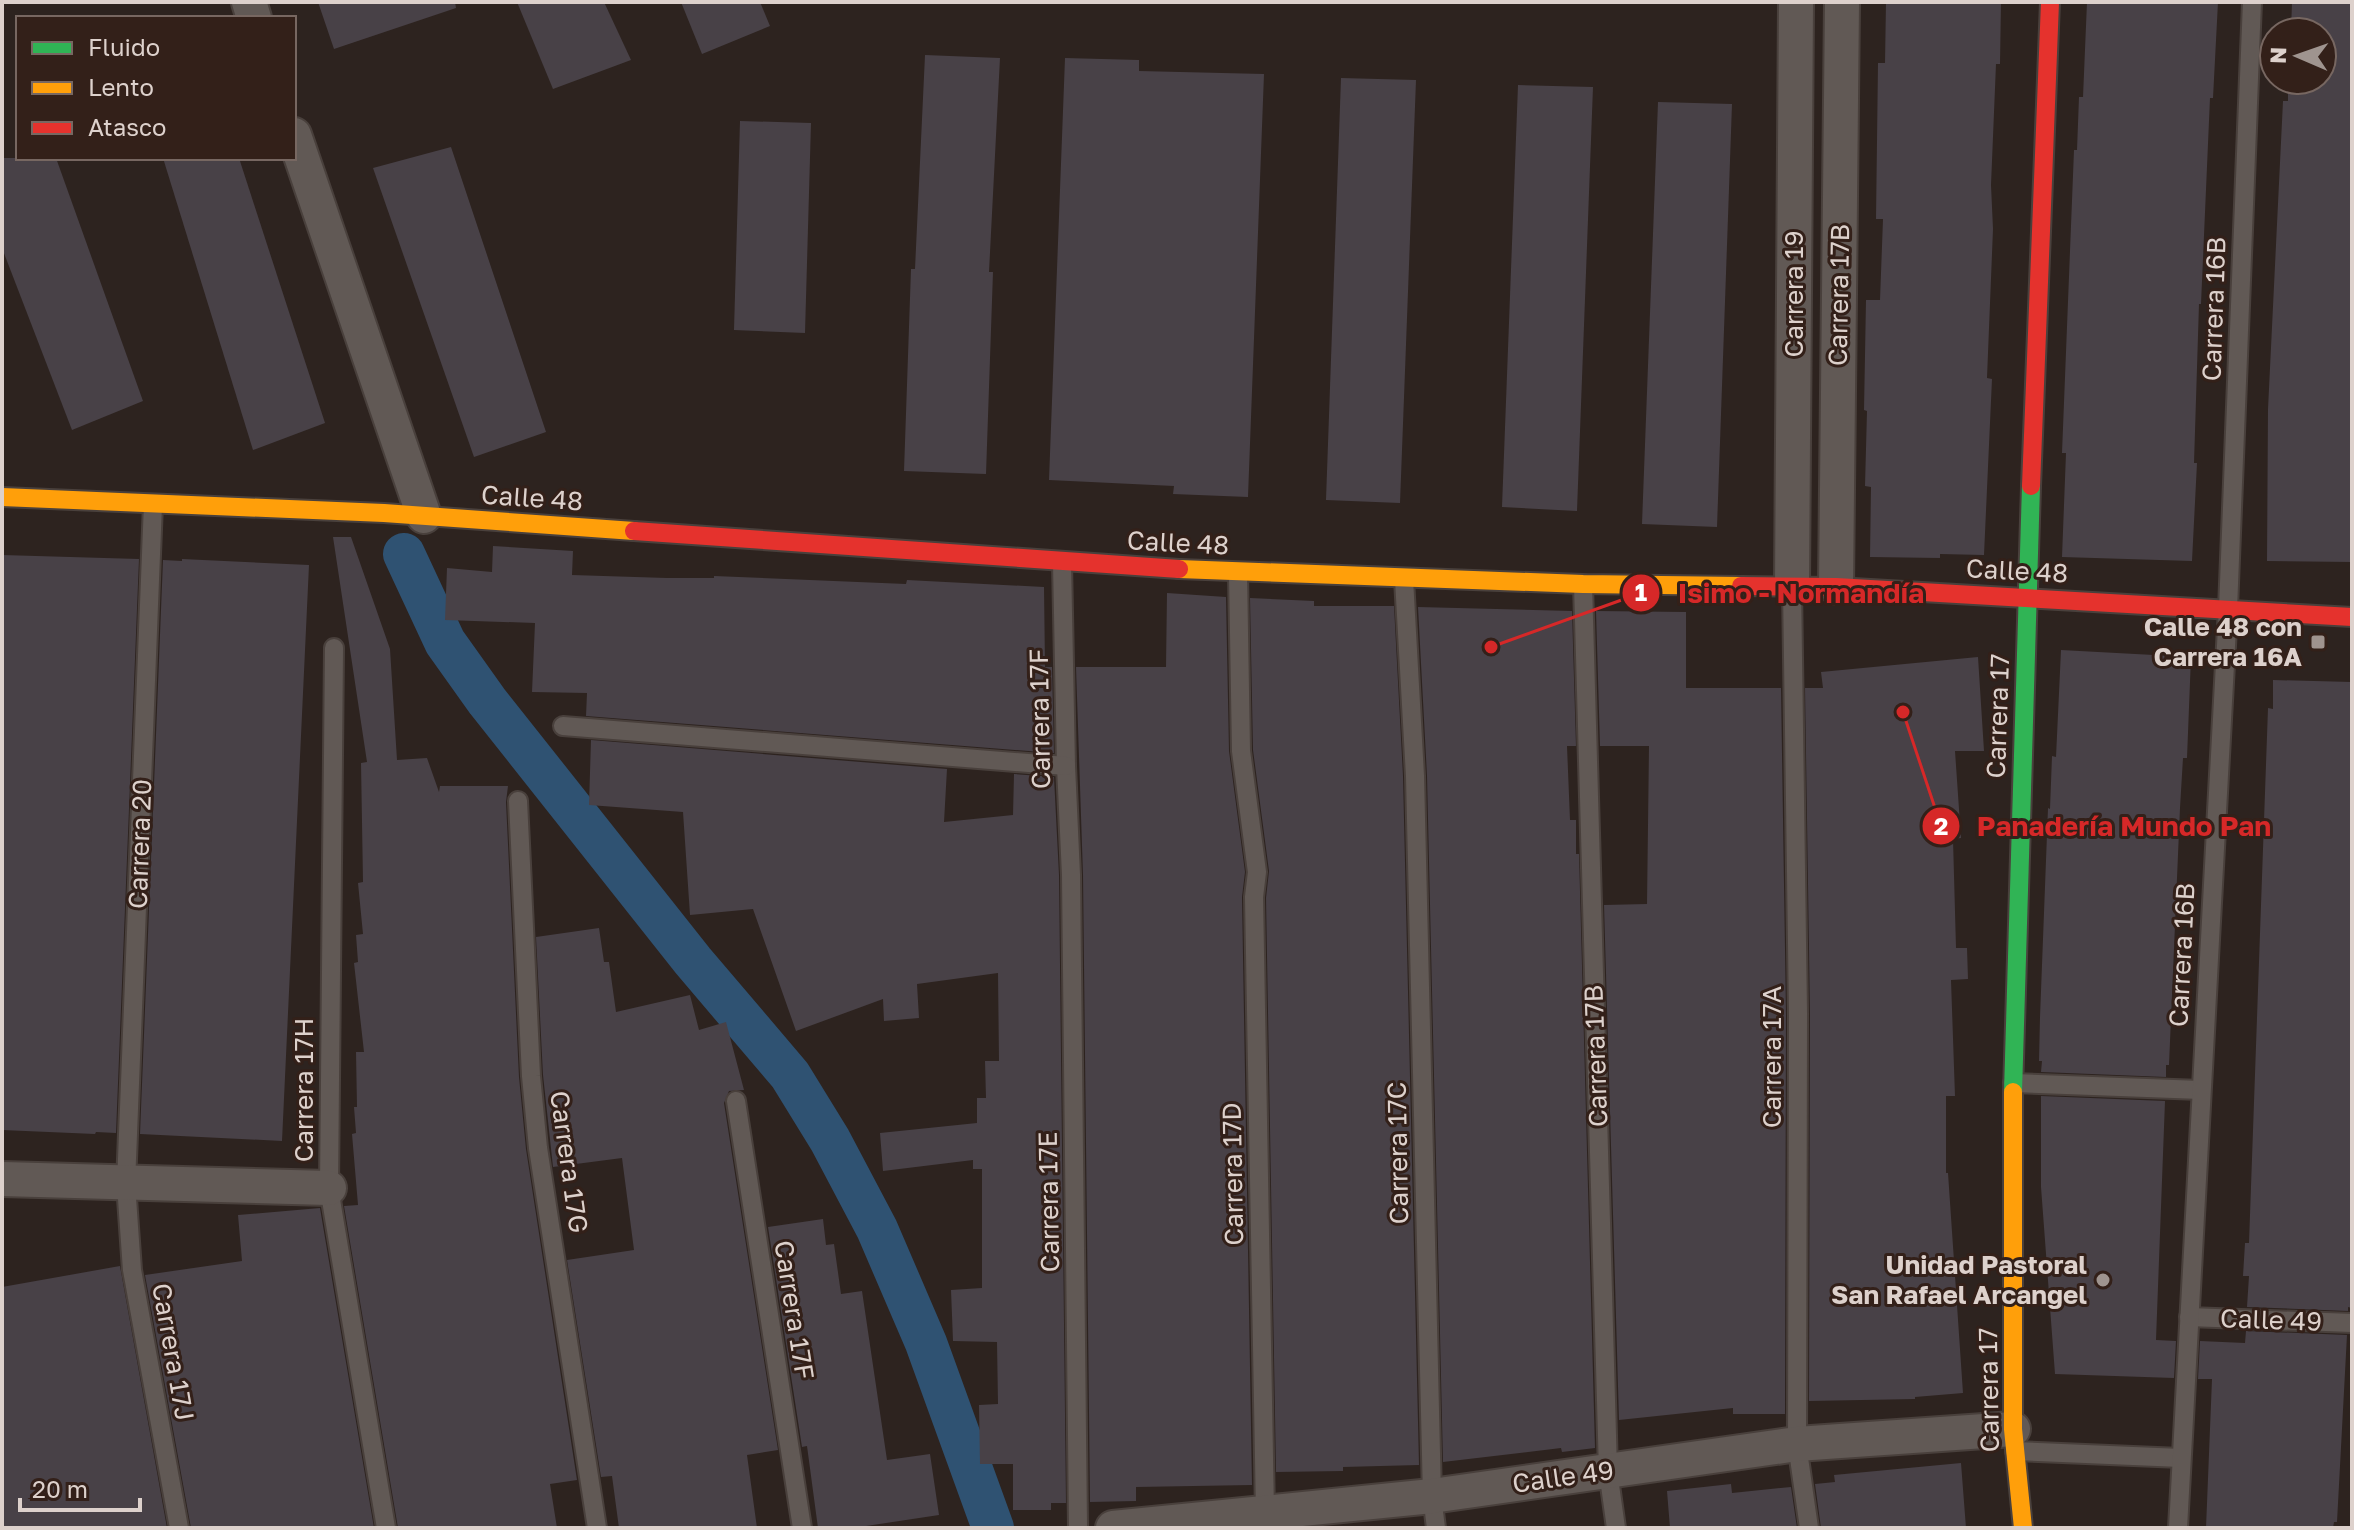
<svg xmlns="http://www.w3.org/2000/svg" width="2354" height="1530" viewBox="0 0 2354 1530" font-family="'Golos Text',sans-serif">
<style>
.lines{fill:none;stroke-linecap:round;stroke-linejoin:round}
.canal{stroke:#2f5272;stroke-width:42}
.building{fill:#484147}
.lane-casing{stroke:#49403c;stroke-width:22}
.street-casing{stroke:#49403c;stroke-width:38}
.fast-casing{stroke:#49403c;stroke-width:22}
.slow-casing{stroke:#49403c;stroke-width:22}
.jam-casing{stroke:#49403c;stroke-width:22}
.lane{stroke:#615955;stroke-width:18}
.street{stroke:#615955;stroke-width:34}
.fast{stroke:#30b455;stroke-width:18}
.slow{stroke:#ff9f0a;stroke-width:18}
.jam{stroke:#e5322d;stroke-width:18}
.poi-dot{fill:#9f948f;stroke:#332019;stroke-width:3}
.labels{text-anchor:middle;stroke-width:6;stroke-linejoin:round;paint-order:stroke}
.street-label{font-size:26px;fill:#ddd1cc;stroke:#332019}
.poi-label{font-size:26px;font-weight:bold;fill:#ddd1cc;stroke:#332019;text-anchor:end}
.leader{fill:none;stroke:#d62828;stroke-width:3}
.callout-dot{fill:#d62828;stroke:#332019;stroke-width:3}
.mark-label{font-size:24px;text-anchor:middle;font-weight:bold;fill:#fff}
.callout-label{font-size:28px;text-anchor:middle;font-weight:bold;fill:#d62828;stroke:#332019;stroke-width:6;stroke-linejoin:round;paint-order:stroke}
</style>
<rect width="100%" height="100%" fill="#2d231f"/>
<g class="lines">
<path class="canal" d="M404 554 445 642 487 701 693 961 790 1075 830 1140 877 1229 926 1343 993 1528"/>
</g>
<g class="building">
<path d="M318 2H455L456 8 334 49Z"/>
<path d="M517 2H604L631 60 553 89Z"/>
<path d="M681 2H760L770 26 702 54Z"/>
<path d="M1886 2H2001L2000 64H1996L1991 185 1993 229 1987 378 1992 379 1984 555 1940 554V558L1870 557 1871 487 1865 486 1867 411 1864 410 1866 300H1880L1883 219H1876L1878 63H1885Z"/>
<path d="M2087 2H2218L2213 98H2210L2201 304H2199L2194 463H2197L2192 561 2062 557 2066 453H2062L2074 150H2077L2079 97H2083Z"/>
<path d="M2292 2H2352V562L2267 561 2268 409 2283 101H2288V80H2322V32H2291Z"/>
<path d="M925 55 1000 58 989 272H993L986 474 904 471 911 269H915Z"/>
<path d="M1065 58 1139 60V71L1264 74 1248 497 1173 494 1174 486 1049 480Z"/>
<path d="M1341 78 1416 80 1400 503 1326 500Z"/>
<path d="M1518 85 1593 87 1577 511 1502 507Z"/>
<path d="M1658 102 1732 104 1717 527 1642 524Z"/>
<path d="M740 121 811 123 805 333 734 330Z"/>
<path d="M451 147 546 432 474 457 373 168Z"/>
<path d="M2 158H56L143 401 72 430 2 248Z"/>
<path d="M163 158H239L325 423 253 450Z"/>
<path d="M333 537H351L390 649 397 760 427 758 439 792 440 786H508L506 802 519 1077 526 1149 577 1480 550 1484 557 1528H398L344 1206 358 1205 352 1134 356 1133 354 1107H357L356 1052H364L354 963 358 962 356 935 363 934 358 883 363 882 361 763 367 762Z"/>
<path d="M493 546 573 551 572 575 667 578H714V576L906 584 907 580 1044 587 1045 667H1052L1054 753 586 716 587 693 532 692 535 623 445 620 447 568 492 572Z"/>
<path d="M2 555 139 559 116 1133 96 1132 95 1134 2 1130Z"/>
<path d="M182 559 309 565 282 1141 140 1134 163 560 182 561Z"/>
<path d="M1167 593 1226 597 1229 751 1245 872 1242 897 1252 1485 1136 1487V1501L1090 1502 1083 875 1076 667H1166Z"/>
<path d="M1250 598 1314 601V606H1394L1403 776 1419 1465 1343 1467V1471L1276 1472 1266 898 1269 871 1253 750Z"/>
<path d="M1418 607 1572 611 1576 746H1567L1570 820H1576V854H1579L1595 1448 1562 1452 1561 1448 1443 1462 1427 776Z"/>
<path d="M1596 611 1686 612V688H1781L1786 1014 1785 1414H1733V1408L1619 1420 1604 905 1647 904 1649 746H1600Z"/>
<path d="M2061 650 2191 657 2187 758H2183L2180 808 2169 1065H2166V1077L2041 1072 2042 1061H2039L2040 1017 2048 808 2050 809 2052 756 2056 757Z"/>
<path d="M1978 657 1984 751H1955L1961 838 1953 839 1956 948H1967L1968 979 1951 980 1955 1096H1946V1173H1948L1963 1393 1915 1397V1399L1809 1401 1810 1014 1805 688H1823L1821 672Z"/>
<path d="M2273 680 2352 682V1308L2348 1307V1311L2247 1307 2249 1276H2243L2245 1243H2249L2268 708 2273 709Z"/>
<path d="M591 740 947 769 944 822 1013 815 1014 774 1054 777 1059 875 1066 1503H1051V1510H1013V1464H980L979 1405 998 1404 997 1342 953 1341 951 1290 982 1288V1169H973V1160L883 1171 880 1133 977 1123V1098H986L985 1061H999L998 973 917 984 919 1018 884 1021 883 999 796 1031 753 909 690 915 683 812 589 805Z"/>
<path d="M599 928 604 962H609L616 1012 690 995 699 1030 726 1022 744 1090 729 1091 724 1103 778 1450 747 1455 757 1528H619L612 1476 601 1477 567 1260 634 1250 622 1158 553 1167 543 1075 536 937Z"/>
<path d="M2041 1096 2165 1101 2156 1340 2176 1341 2174 1378 2055 1374 2041 1187Z"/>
<path d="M320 1208 374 1528H191L145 1275 242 1261 238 1215Z"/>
<path d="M823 1219 826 1245 834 1244 841 1294 862 1291 887 1460 930 1454 939 1515 853 1528H818L807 1446 802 1447 768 1227Z"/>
<path d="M120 1266 167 1528H2V1287Z"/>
<path d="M2246 1331 2347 1335 2337 1522H2334L2333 1528H2206L2212 1379H2198L2200 1341 2245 1343Z"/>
<path d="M1961 1463 1966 1528H1821L1815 1484 1835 1482 1834 1475Z"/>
<path d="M1731 1484 1732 1493 1791 1487 1797 1528H1670L1667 1491Z"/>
</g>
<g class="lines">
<g class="lane-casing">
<g id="lane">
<path d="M153 504 126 1184 132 1270 179 1528"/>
<path d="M1062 562 1066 766 1071 875 1078 1528"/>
<path d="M1238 573 1241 751 1257 872 1254 897 1265 1513"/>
<path d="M1404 579 1415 776 1432 1496 1436 1528"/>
<path d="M1583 584 1608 1471 1616 1528"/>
<path d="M1792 586 1798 1014 1797 1444 1809 1528"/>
<path d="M334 648 329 1188 386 1528"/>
<path d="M563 726 1066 766"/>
<path d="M518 801 531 1076 538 1148 597 1528"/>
<path d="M2013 1083 2201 1090"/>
<path d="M736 1101 802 1528"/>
<path d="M2189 1317 2352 1323"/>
<path d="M2015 1451 2181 1458"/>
<path d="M2178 1528 2228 609 2252 2"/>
</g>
</g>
<g class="street-casing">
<g id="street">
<path d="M249 2 254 18"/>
<path d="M294 135 424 516"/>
<path d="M1792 586 1796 2"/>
<path d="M1836 587 1842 2"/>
<path d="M2 1179 329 1188"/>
<path d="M1113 1528 1432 1496 1797 1444 2013 1429"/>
</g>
</g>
<g class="fast-casing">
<path id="fast" d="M2013 1092 2031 486"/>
</g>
<g class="slow-casing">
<g id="slow">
<path d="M2 497 384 513 634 531"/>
<path d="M1179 569 1583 584 1741 586"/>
<path d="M2013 1092V1429L2023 1528"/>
</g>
</g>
<g class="jam-casing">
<g id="jam">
<path d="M2031 486 2050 2"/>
<path d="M634 531 1179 569"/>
<path d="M1741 586 1836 587 2352 617"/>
</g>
</g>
<use href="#lane" class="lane"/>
<use href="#street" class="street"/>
<use href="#fast" class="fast"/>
<use href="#slow" class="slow"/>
<use href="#jam" class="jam"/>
</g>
<g class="poi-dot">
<rect x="2310" y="634" width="16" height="16" rx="4"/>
<circle cx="2103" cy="1280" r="8"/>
</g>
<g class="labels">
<g class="street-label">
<text transform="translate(1794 294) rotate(-90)" y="9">Carrera 19</text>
<text transform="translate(1839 295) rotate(-89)" y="9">Carrera 17B</text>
<text transform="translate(2214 309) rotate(-88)" y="9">Carrera 16B</text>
<text transform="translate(532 498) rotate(4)" y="9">Calle 48</text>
<text transform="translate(1178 543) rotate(3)" y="9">Calle 48</text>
<text transform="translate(2017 571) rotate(3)" y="9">Calle 48</text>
<text transform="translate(1998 716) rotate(-88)" y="9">Carrera 17</text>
<text transform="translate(1040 719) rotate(-91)" y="9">Carrera 17F</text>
<text transform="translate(140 844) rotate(-88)" y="9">Carrera 20</text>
<text transform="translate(2182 955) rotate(-87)" y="9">Carrera 16B</text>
<text transform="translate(1596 1056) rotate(-92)" y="9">Carrera 17B</text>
<text transform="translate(1772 1057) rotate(-90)" y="9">Carrera 17A</text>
<text transform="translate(304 1090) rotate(-90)" y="9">Carrera 17H</text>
<text transform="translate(1398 1153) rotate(-91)" y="9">Carrera 17C</text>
<text transform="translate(569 1162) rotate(82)" y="9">Carrera 17G</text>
<text transform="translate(1233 1174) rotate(-91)" y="9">Carrera 17D</text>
<text transform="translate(1049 1202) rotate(-91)" y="9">Carrera 17E</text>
<text transform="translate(794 1310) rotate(81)" y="9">Carrera 17F</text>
<text transform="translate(2271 1320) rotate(2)" y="9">Calle 49</text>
<text transform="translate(173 1352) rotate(80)" y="9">Carrera 17J</text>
<text transform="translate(1989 1390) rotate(-91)" y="9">Carrera 17</text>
<text transform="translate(1563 1477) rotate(-8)" y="9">Calle 49</text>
</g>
<g class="poi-label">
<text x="2302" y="636">Calle 48 con<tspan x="2302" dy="30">Carrera 16A</tspan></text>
<text x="2087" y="1274">Unidad Pastoral<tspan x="2087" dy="30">San Rafael Arcangel</tspan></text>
</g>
</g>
<path class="leader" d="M1491 647L1641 593M1903 712L1941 826"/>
<g class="callout-dot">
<circle cx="1491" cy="647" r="8"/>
<circle cx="1903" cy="712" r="8"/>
<circle cx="1641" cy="593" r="20"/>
<circle cx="1941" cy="826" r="20"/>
</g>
<g class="mark-label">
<text x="1641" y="601">1</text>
<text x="1941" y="835">2</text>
</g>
<g class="callout-label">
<text x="1801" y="603">Isimo - Normandía</text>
<text x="2124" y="836">Panadería Mundo Pan</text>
</g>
<rect width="2354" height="1530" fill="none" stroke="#ddd1cc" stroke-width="8"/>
<rect x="16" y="16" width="280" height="144" fill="#332019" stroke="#776761" stroke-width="2"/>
<rect x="32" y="42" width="40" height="12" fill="#30b455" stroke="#776761" stroke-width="2"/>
<text x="88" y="56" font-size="24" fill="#ddd1cc">Fluido</text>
<rect x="32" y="82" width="40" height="12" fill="#ff9f0a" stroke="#776761" stroke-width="2"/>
<text x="88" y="96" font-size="24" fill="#ddd1cc">Lento</text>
<rect x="32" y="122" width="40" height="12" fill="#e5322d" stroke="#776761" stroke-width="2"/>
<text x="88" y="136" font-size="24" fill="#ddd1cc">Atasco</text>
<g transform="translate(2298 56) rotate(272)"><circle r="38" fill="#332019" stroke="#776761" stroke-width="2"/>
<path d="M0-6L14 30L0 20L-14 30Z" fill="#9f948f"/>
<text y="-12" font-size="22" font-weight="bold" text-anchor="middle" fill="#ddd1cc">N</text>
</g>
<path d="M20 1498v12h120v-12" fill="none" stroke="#ddd1cc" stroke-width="4"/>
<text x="32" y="1498" font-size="24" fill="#ddd1cc" stroke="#332019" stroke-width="6" paint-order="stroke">20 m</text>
</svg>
